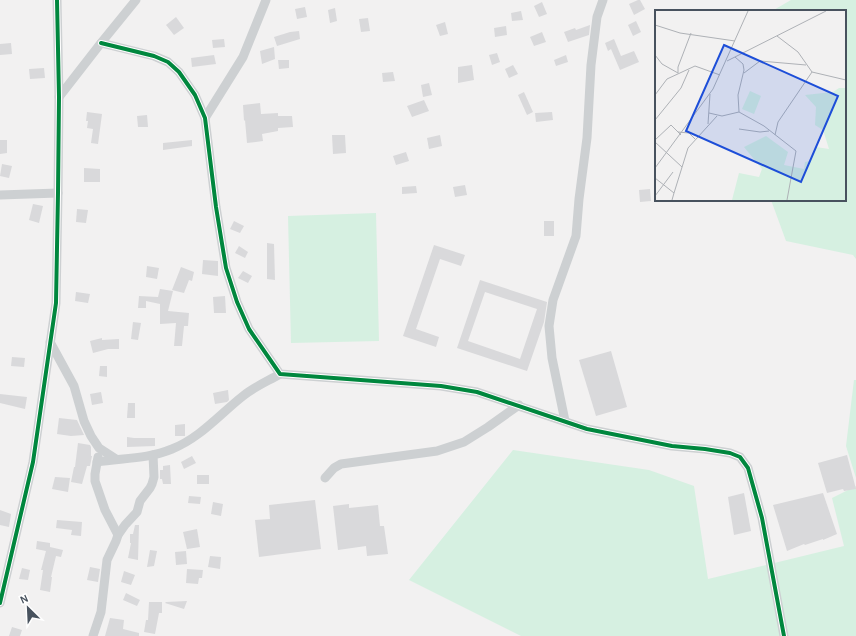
<svg xmlns="http://www.w3.org/2000/svg" width="856" height="636" viewBox="0 0 856 636" font-family="Karla,sans-serif">
<style>
.green{fill:#d6f0e1}
.building{fill:#d9d9db;fill-rule:evenodd}
.lines{fill:none;stroke-linecap:round;stroke-linejoin:round}
.minor{stroke:#cdd0d2;stroke-width:9}
.cycleway-casing{stroke:#fff;stroke-width:6}
.cycleway{stroke:#00873e;stroke-width:4}
.inset-road{fill:none;stroke:#aeb1b6;stroke-width:1}
.view{fill:#1d4ed8;fill-opacity:0.15;stroke:#1d4ed8;stroke-width:2}
.inset-edge{fill:none;stroke:#48525e;stroke-width:2}
</style>
<rect width="100%" height="100%" fill="#f2f1f1"/>
<g class="green">
<path d="M791 0H856V259L853 255 786 241 771 200H845V11H772Z"/>
<path d="M376 213 379 341 291 343 288 216Z"/>
<path d="M854 380H856V478L846 446Z"/>
<path d="M513 450 649 470 694 486 708 579 844 546 832 498 856 486V636H521L409 580Z"/>
</g>
<g class="building">
<path d="M638 0H640L645 9 634 15 629 4Z"/>
<path d="M542 2 547 14 539 17 534 6Z"/>
<path d="M305 7 307 17 297 19 295 9Z"/>
<path d="M335 8 337 21 330 23 328 10Z"/>
<path d="M521 11 523 20 512 21 511 13Z"/>
<path d="M176 17 184 28 174 35 166 25Z"/>
<path d="M368 18 370 31 361 32 359 19Z"/>
<path d="M636 21 641 32 633 36 628 25Z"/>
<path d="M445 22 448 34 440 36 436 25Z"/>
<path d="M590 25 589 35 568 42 564 32 575 28 576 30Z"/>
<path d="M506 26 507 35 495 37 494 28Z"/>
<path d="M299 31 300 39 277 46 274 37 290 32Z"/>
<path d="M542 32 546 42 534 46 530 37Z"/>
<path d="M224 39 225 47 213 48 212 40Z"/>
<path d="M614 39 621 56 634 51 639 62 620 70 611 49 608 51 605 43Z"/>
<path d="M11 43 12 54 0 55V44Z"/>
<path d="M274 47 275 59 262 64 260 51Z"/>
<path d="M497 53 500 62 492 65 489 55Z"/>
<path d="M214 55 216 64 192 67 191 58Z"/>
<path d="M566 55 568 62 556 66 554 60Z"/>
<path d="M278 60H289V68L279 69Z"/>
<path d="M472 65 474 80 458 83V67Z"/>
<path d="M513 65 518 74 509 78 505 69Z"/>
<path d="M44 68 45 78 30 79 29 69Z"/>
<path d="M393 72 395 81 383 82 382 73Z"/>
<path d="M429 83 432 95 423 97 421 85Z"/>
<path d="M524 92 533 112 527 115 518 95Z"/>
<path d="M424 100 429 111 412 117 407 106Z"/>
<path d="M260 103 261 114 278 113V116H292L293 127 278 128V131L262 134 263 141 247 143 245 120 244 121 243 105Z"/>
<path d="M87 112 102 114 98 144 91 143 93 129 87 128 88 121H86Z"/>
<path d="M552 112 553 120 536 122 535 113Z"/>
<path d="M147 115 148 127H138L137 116Z"/>
<path d="M332 135H345L346 153 333 154Z"/>
<path d="M440 135 442 146 429 149 427 138Z"/>
<path d="M0 140H7V153L0 154Z"/>
<path d="M192 140V146L163 150V143Z"/>
<path d="M406 152 409 161 396 165 393 156Z"/>
<path d="M2 164 12 166 9 178 0 176Z"/>
<path d="M84 168 100 169V182H84Z"/>
<path d="M465 185 467 195 455 197 453 187Z"/>
<path d="M416 186 417 193 402 194V187Z"/>
<path d="M650 189 651 201 640 202 639 190Z"/>
<path d="M33 204 43 206 39 223 29 220Z"/>
<path d="M77 209 88 210 86 223 76 222Z"/>
<path d="M234 221 244 226 240 233 230 229Z"/>
<rect x="544" y="221" width="10" height="15"/>
<path d="M267 243 274 244 275 280 267 279Z"/>
<path d="M434 245 465 255 461 266 440 259 416 329 439 337 436 347 403 336Z"/>
<path d="M239 246 248 252 245 258 235 253Z"/>
<path d="M203 260 218 261V276L202 274Z"/>
<path d="M147 266 159 268 157 279 146 277Z"/>
<path d="M181 267 194 272 192 281 189 280 184 293 172 290Z"/>
<path d="M243 271 252 276 248 283 238 278Z"/>
<path d="M480 280 547 302 544 322 527 371 457 348ZM485 292 537 309 520 359 468 341Z"/>
<path d="M160 289 173 291 168 311 189 313 188 326H184L182 346H174L176 323 160 324V304L146 301V308H138L139 296 158 297Z"/>
<path d="M76 292 90 294 88 303 75 301Z"/>
<path d="M225 296 226 313H214L213 297Z"/>
<path d="M133 322 141 323 138 340 131 339Z"/>
<path d="M102 338V340L119 339V349H108L93 353 90 341Z"/>
<path d="M611 351 627 407 596 416 579 360Z"/>
<path d="M12 357 25 358 24 367 11 366Z"/>
<path d="M100 366H107V377L99 376Z"/>
<path d="M228 390 229 400 227 402 215 404 213 393Z"/>
<path d="M101 392 103 403 92 405 90 394Z"/>
<path d="M0 394 27 397 25 409 0 403Z"/>
<path d="M128 403H135V418H127Z"/>
<path d="M59 418 77 420 84 435 71 436 57 434Z"/>
<path d="M185 424V436H175V425Z"/>
<path d="M127 437 134 438H155V446L127 447Z"/>
<path d="M78 443 90 445 91 447V456H92L90 466H87L82 484 71 482 74 467H75Z"/>
<path d="M847 455 856 489 844 491 843 489 827 493 818 463Z"/>
<path d="M192 456 196 463 184 469 181 462Z"/>
<path d="M170 465 171 484H163L162 479H160V470H163V466Z"/>
<rect x="197" y="475" width="12" height="9"/>
<path d="M55 477 70 478 68 492 52 489Z"/>
<path d="M744 493 751 531 734 535 728 497Z"/>
<path d="M823 493 837 534 823 540V539L805 545 804 544 787 551 773 505Z"/>
<path d="M189 496 201 497 200 504 188 503Z"/>
<path d="M315 500 321 549 259 557 255 520 270 519 269 505Z"/>
<path d="M213 502 223 504 221 516 211 514Z"/>
<path d="M349 504V508L378 505 380 526H384L388 554 367 556 366 546 338 550 333 506Z"/>
<path d="M0 510 11 514 9 527 0 525Z"/>
<path d="M57 520 82 522 81 536 71 535 72 530 56 528Z"/>
<path d="M135 525H139L138 560 128 558 131 543H130V534H133Z"/>
<path d="M197 529 200 547 187 549 183 532Z"/>
<path d="M37 541 50 543V547L63 550 61 557 56 556 51 577H52L50 592 40 590 43 570H41L46 551 36 549Z"/>
<path d="M150 550 157 551 154 566 147 567Z"/>
<path d="M186 551 187 564 176 565 175 552Z"/>
<path d="M210 556 221 557 220 569 208 567Z"/>
<path d="M90 567 100 569 98 582 87 580Z"/>
<path d="M22 568 30 570 28 580 19 579Z"/>
<path d="M187 569 203 570 202 578H199L198 584 186 583Z"/>
<path d="M124 571 135 575 131 585 121 582Z"/>
<path d="M126 593 140 600 137 606 123 600Z"/>
<path d="M187 601 184 609 165 603 166 602Z"/>
<path d="M149 602H162V613H159L155 634 144 632 146 620H148Z"/>
<path d="M110 618 124 620 123 629 139 633V636H105Z"/>
<path d="M12 627 22 630 20 636H9Z"/>
</g>
<g class="lines">
<g class="minor">
<path d="M101 43 154 56 168 62 179 72 195 95 205 118 216 207 226 268 237 302 249 329 280 374 441 386 477 392 587 429 672 446 705 449 730 453 740 457 748 468 762 518 784 636"/>
<path d="M59 97 101 43 136 0"/>
<path d="M205 118 243 57 266 0"/>
<path d="M0 195 58 193"/>
<path d="M50 342 74 386 84 421 91 436 99 448 116 459"/>
<path d="M565 421 552 358 549 326 553 300 576 236 579 199 587 138 591 65 597 17 603 0"/>
<path d="M98 457 95 474V481L105 510 118 535"/>
<path d="M97 462C122 458 148 459 172 449 200 438 220 414 243 396 254 387 268 381 280 374"/>
<path d="M325 478 334 468 341 464 437 451 464 442 488 427 519 405"/>
<path d="M0 603 33 462 56 303 58 193 59 97 57 0"/>
<path d="M93 636 101 612 107 560 116 541 118 535 125 525 137 512 140 501 150 488 152 484 154 477 153 455"/>
</g>
<g class="cycleway-casing">
<g id="cycleway">
<path d="M101 43 154 56 168 62 179 72 195 95 205 118 216 207 226 268 237 302 249 329 280 374 441 386 477 392 587 429 672 446 705 449 730 453 740 457 748 468 762 518 784 636"/>
<path d="M0 603 33 462 56 303 58 193 59 97 57 0"/>
</g>
</g>
<use href="#cycleway" class="cycleway"/>
</g>
<g transform="translate(655 10)">
<rect width="191" height="191" fill="#f2f1f1"/>
<path d="M184 78H191V190H77L84 163 104 167 107 159 89 137 111 126 133 142 129 155 149 159 150 152 155 151 161 137 174 139 168 120 160 115 161 97 150 85 178 82ZM95 81 106 86 99 104 87 99Z" fill="#d6f0e1"/>
<path class="inset-road" d="M0 15 25 23 80 31M122 26 143 42 157 62 191 70M0 45 7 54 23 63M80 47 88 54 89 60 83 85 84 102 109 116 141 141 132 190M72 51 171 1M23 63V57L36 23M89 63 105 51 151 55M0 85 12 69 40 56 65 65M54 103 67 106 84 102M0 110 26 78 34 60M53 114 55 84M84 119 105 122 114 121M23 122 34 123 40 129M120 125 123 112 157 62M0 130 16 115 26 125M0 132 27 157M0 158 58 79 93 1M0 168 19 183 17 190M19 183 33 138 62 106M0 186 18 162"/>
<path class="view" d="M69 35 183 86 146 172 31 121Z"/>
<rect width="191" height="191" class="inset-edge"/>
</g>
<g transform="translate(28 608) rotate(336)" stroke="#ffffff" stroke-width="3" paint-order="stroke">
<path d="M0-3L7 15L0 10L-7 15Z" fill="#48525e"/>
<text y="-6" font-size="11" font-weight="bold" text-anchor="middle" fill="#48525e">N</text>
</g>
</svg>
